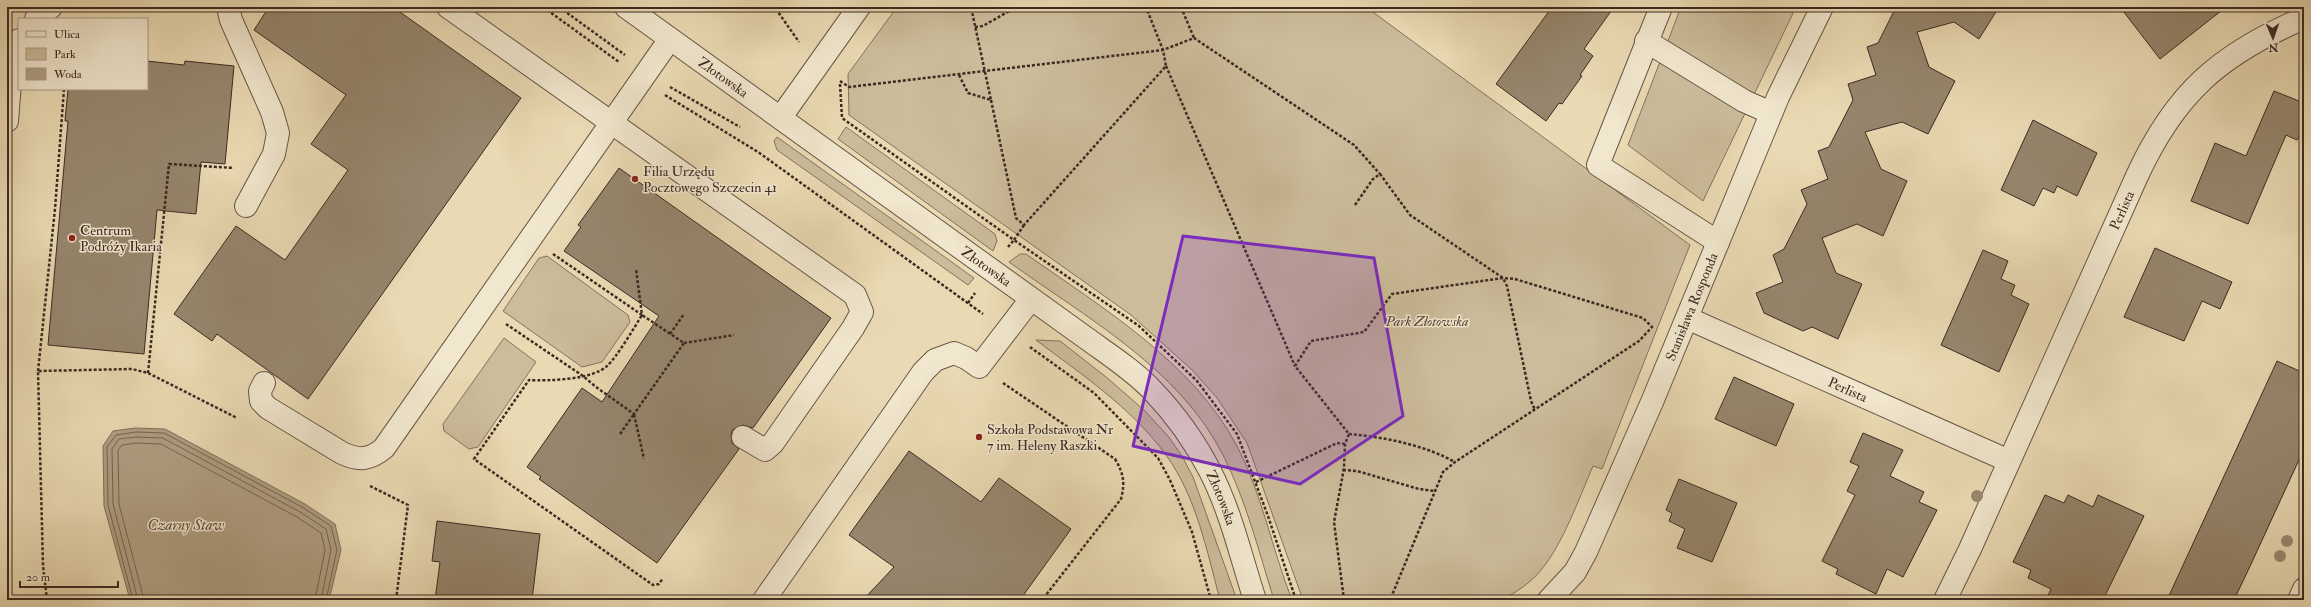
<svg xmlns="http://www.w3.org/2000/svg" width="2311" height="607" viewBox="0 0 2311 607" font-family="'IM FELL Double Pica',serif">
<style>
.green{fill:#ccbc9b;stroke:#84735f}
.water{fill:#af9e82;stroke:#81705c}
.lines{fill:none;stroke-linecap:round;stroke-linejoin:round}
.shore{stroke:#766452;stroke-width:1}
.building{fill:#96866e;stroke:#3c2a23}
.minor-casing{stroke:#685647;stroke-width:24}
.path{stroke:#3c2a23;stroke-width:2.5;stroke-dasharray:3 2;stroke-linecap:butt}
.minor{stroke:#f1e7ce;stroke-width:22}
.tree{fill:#9a8971}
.marked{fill:#7b2cbf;fill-opacity:0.2;stroke:#7b2cbf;stroke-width:3;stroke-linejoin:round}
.poi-dot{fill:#8f2418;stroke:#f1e7ce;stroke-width:1.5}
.labels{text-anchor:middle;stroke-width:3;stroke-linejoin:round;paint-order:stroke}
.street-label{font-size:14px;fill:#3c2a23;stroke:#f1e7ce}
.poi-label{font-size:14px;fill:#3c2a23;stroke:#f1e7ce;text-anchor:start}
.park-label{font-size:14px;font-style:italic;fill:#59473b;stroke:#f1e7ce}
.water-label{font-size:15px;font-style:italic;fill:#5e4d40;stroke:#f1e7ce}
</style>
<rect width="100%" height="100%" fill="#eadab3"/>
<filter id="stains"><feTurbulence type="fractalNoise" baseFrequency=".005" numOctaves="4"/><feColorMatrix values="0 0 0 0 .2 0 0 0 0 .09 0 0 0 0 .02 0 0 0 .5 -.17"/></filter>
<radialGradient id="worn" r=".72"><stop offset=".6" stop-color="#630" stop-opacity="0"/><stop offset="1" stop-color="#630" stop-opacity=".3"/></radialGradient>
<g class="green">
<path d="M897 7H1366L1690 245 1602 469 1593 466C1580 496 1562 546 1541 570 1531 583 1516 592 1502 600H1303L1247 443 1217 398 1192 370 1131 315 849 115 848 74Z"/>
<path d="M1681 7H1796L1703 201 1628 145Z"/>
<path d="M846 127 995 234 997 241 993 251 838 139Z"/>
<path d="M777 137 974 278 968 285 777 150 774 141Z"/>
<path d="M1020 254H1026C1101 307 1193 362 1237 446 1262 494 1272 549 1292 600H1274C1259 552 1246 500 1223 455 1179 368 1085 317 1009 262Z"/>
<path d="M547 256 628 315 630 322 602 362 582 367 503 311 539 258Z"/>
<path d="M504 338 536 362 478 447 469 449 444 431 443 424Z"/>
<path d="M1036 340 1060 341 1106 377 1144 410 1168 436 1182 456 1193 477 1237 600H1220C1207 551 1196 496 1166 455 1132 408 1081 374 1036 340Z"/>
</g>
<path class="water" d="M135 428 165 429 305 504 335 524 341 550 329 600H130L104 506 103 446 113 431Z"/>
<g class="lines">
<g class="shore">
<path d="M133 600 108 505 107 447 116 435 136 432 164 433 302 507 331 526 337 550 326 600"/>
<path d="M138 600 113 504 112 449 119 439 136 437 163 438 300 512 326 529 331 550 321 600"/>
<path d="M144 600 119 504 118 450 122 445 136 443 161 444 297 517 321 533 325 550 315 600"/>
</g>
</g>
<g class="building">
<path d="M269 7H393L521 98 308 399 217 334 212 341 174 314 236 226 285 260 348 170 311 144 346 95 254 30Z"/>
<path d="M1552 7H1614L1584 49 1593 56 1580 75 1582 76 1562 104 1559 103 1546 121 1496 84Z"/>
<path d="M1896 7H1999L1979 39 1954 22 1917 32 1929 67 1955 81 1928 134 1902 122 1865 132 1881 169 1907 181 1883 236 1857 224 1822 238 1836 273 1862 284 1838 339 1812 327 1803 331 1764 313 1756 293 1783 282 1773 255 1784 249 1807 204 1801 190 1828 179 1818 151 1829 147 1853 100 1848 84 1876 75 1867 47 1878 43Z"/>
<path d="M2120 7H2226L2160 59Z"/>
<path d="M147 61 184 65 185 61 234 66 225 164 201 162 196 214 157 210 144 354 48 345 68 121H65L68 89H147Z"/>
<path d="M2274 91 2304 103V127L2297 140 2286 135 2248 224 2191 201 2215 143 2246 156Z"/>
<path d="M2033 120 2097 153 2077 196 2057 186 2054 193 2043 188 2034 206 2001 190Z"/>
<path d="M619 168 831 318 753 428 743 425 732 430 731 436 732 443 739 449 657 563 539 479 541 477 527 467 582 388 602 402 659 316 564 251 581 227 578 225Z"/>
<path d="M2155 248 2232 282 2220 309 2202 301 2184 341 2124 317Z"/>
<path d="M1983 250 2008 261 2001 279 2015 285 2011 295 2029 304 1999 372 1941 345Z"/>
<path d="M2277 361 2304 373V449L2252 562 2234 600H2167Z"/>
<path d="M1734 377 1794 404 1776 446 1715 419Z"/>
<path d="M1863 433 1903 450 1890 476 1924 492 1919 502 1937 510 1903 577 1887 569 1876 594 1836 574 1838 569 1822 561 1855 495 1847 491 1859 466 1850 462Z"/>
<path d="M909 451 981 502 999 478 1071 529 1020 600H863L894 567 849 535Z"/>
<path d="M1679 479 1737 503 1712 562 1677 548 1685 529 1669 521 1672 513 1666 510Z"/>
<path d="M2045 495 2064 503 2068 495 2093 507 2098 495 2144 516 2103 600H2046L2051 589 2028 578 2031 570 2013 562Z"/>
<path d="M437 521 540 534 532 600H435L440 562 432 561Z"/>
</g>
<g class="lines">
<g class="minor-casing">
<g id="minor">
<path d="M228 7 231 20 272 112 278 133 274 154 246 206"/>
<path d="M448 7 855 295 862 312 853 328 773 443 765 450 743 437"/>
<path id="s1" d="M626 7 1086 338C1108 354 1133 370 1152 390 1175 414 1195 442 1210 471 1231 512 1241 557 1255 600"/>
<path d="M1661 7 1598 165 1718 242"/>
<path d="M36 19 51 7"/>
<path d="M1646 41 1744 101 1771 113"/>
<path d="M781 117 859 7"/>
<path d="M7 121 12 57 19 40"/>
<path id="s2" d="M1687 318 2009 461"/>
<path d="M264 383 260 391 261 401 268 408 342 453C359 461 370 460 384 448L670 39"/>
<path d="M764 600 923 372 935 360 954 353 966 358 979 367 1031 299"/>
<path id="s3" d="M1549 600 1575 572 1586 552 1652 402 1778 97 1822 7"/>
<path id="s4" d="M1945 600 1970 549 2137 176C2175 93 2220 54 2304 18"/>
<path d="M2299 600 2304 589"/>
</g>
</g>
<g class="path">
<path d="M543 7 619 62"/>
<path d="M559 7 625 55"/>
<path d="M771 7 776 9 799 42"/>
<path d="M1181 7 1194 38"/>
<path d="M975 27 983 26 1016 7"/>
<path d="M1166 66 1295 366"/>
<path d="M959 75 968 93 991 100 971 7"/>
<path d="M840 81 849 87 1163 50 1194 38 1354 145 1380 174"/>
<path d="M840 84 842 118 1014 240 1024 225"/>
<path d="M670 87 740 127"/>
<path d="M665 95 758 152 983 314"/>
<path d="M991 100 1016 218 1024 225 1166 66 1163 50 1146 7"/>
<path d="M1355 205 1373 179 1380 174 1410 215 1503 278 1507 286 1531 401 1535 410"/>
<path d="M1008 247 1014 240 1139 326 1197 381 1237 434 1268 516 1296 600"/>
<path d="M553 254 642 315 636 269"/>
<path d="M968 303 975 293"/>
<path d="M506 324 583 376 596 387 634 414 684 343 642 315C634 328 617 357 607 366 592 380 548 381 529 380L474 459 653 585 659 584 663 578"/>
<path d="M670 334 684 314"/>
<path d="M684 343 734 335"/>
<path d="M1030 347 1094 393 1158 458 1170 480 1192 532 1211 600"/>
<path d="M38 371 55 209 64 89"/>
<path d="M148 373 169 164 234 168"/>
<path d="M1003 383 1115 459C1124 474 1125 483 1121 499L1042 600"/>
<path d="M620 434 634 414 644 459"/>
<path d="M1349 434C1384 437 1424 445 1455 462"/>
<path d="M1343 470 1357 471 1419 489 1435 491"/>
<path d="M1256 482 1337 443 1345 444"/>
<path d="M370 486 408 505 396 600"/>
<path d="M47 600 43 566 38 371 132 369 148 373 237 418"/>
<path d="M1344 600 1334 522 1344 468 1345 444 1349 434 1295 366 1311 341 1364 332 1392 294 1503 278 1515 279 1643 318 1652 327 1639 341 1455 462 1443 472 1390 600"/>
</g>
<use href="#minor" class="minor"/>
</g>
<g class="tree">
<circle cx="1977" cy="496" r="6"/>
<circle cx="2287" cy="541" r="6"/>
<circle cx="2280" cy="556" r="6"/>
</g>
<path class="marked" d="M1183 236 1374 258 1403 416 1300 484 1133 446Z"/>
<g class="poi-dot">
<circle cx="635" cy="179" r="4"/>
<circle cx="72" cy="238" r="4"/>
<circle cx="979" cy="437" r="4"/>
</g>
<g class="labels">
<g class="street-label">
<text dy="5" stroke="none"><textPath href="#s1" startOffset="120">Złotowska</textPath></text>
<text dy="5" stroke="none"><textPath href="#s4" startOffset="428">Perlista</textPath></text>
<text dy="5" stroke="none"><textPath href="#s1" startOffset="444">Złotowska</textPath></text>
<text dy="5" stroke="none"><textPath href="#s3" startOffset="328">Stanisława Rosponda</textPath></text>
<text dy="5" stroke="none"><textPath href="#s2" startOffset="176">Perlista</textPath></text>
<text dy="5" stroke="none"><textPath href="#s1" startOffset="780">Złotowska</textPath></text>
</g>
<g class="poi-label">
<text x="643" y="176">Filia Urzędu<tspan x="643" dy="16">Pocztowego Szczecin 41</tspan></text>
<text x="80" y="235">Centrum<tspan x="80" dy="16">Podróży Ikaria</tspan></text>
<text x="987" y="434">Szkoła Podstawowa Nr<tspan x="987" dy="16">7 im. Heleny Raszki</tspan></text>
</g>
<g class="park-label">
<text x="1427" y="326">Park Złotowska</text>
</g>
<g class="water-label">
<text x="186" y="530">Czarny Staw</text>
</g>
</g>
<rect width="2311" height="607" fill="none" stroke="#eadab3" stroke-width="24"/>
<rect x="8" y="8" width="2295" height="591" fill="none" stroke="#3c2a23" stroke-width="2"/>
<rect x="12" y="12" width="2287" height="583" fill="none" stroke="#3c2a23"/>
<rect x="18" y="18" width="130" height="72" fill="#f1e7ce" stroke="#a99b8a"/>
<rect x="26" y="31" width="20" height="6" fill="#f1e7ce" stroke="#a99b8a"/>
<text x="54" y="38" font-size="12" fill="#3c2a23">Ulica</text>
<rect x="26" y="48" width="20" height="12" fill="#ccbc9b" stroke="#a99b8a"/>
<text x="54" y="58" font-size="12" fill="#3c2a23">Park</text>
<rect x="26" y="68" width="20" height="12" fill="#af9e82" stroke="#a99b8a"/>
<text x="54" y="78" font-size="12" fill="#3c2a23">Woda</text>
<g transform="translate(2273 38) rotate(178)" stroke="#f1e7ce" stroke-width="3" paint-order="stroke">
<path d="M0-3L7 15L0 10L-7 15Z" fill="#3c2a23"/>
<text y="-6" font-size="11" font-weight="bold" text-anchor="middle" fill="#3c2a23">N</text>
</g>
<path d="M20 581v6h98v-6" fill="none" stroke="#3c2a23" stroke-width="2"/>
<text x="26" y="581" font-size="12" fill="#3c2a23" stroke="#f1e7ce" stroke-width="3" paint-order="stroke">20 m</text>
<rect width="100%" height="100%" filter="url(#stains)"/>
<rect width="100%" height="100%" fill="url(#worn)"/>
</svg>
